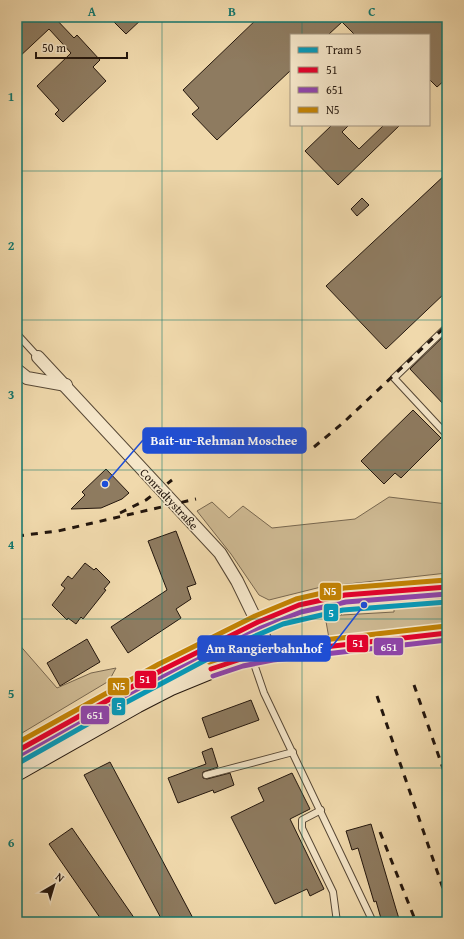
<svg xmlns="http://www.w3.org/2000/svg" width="464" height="939" viewBox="0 0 464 939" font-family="'Gentium Book Plus',serif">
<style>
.green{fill:#cdb891;stroke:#78674f}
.building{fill:#8e7b60;stroke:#23160d}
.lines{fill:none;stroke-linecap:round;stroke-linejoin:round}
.lane-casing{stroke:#564735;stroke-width:8}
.street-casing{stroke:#564735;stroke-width:14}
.secondary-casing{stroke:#23160d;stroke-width:19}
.path{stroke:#23160d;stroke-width:2;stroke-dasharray:1 2;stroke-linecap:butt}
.lane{stroke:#f5e6c9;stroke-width:6}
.street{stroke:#f5e6c9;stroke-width:12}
.secondary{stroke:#f5e6c9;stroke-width:17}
.rail{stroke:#23160d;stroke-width:3;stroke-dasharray:7 7;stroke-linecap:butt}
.bus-1-casing{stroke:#f5e6c9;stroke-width:8}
.bus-2-casing{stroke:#f5e6c9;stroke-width:8}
.bus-3-casing{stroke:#f5e6c9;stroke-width:8}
.bus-1{stroke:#e4002b;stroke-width:5}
.bus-2{stroke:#8e44ad;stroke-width:5}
.bus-3{stroke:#c28203;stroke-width:5}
.tram-1-casing{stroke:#f5e6c9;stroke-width:8}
.tram-1{stroke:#049abb;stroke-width:5}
.grid{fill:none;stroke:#0f766e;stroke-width:1;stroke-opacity:0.55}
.labels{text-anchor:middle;stroke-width:3.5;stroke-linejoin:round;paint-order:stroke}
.street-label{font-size:12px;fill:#23160d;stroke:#f5e6c9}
.leader{fill:none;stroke:#1d4ed8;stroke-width:1.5}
.callout-dot{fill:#1d4ed8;stroke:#f5e6c9;stroke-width:1.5}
.callout{fill:#1d4ed8;stroke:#1d4ed8;stroke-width:1.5}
.callout-label{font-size:13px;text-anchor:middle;font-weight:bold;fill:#fff}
.line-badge{stroke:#f5e6c9;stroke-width:1.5}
.badge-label{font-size:11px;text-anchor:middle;font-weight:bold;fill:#fff}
.neatline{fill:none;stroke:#0f766e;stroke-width:1.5}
.grid-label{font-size:13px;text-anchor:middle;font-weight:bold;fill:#0f766e}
</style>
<rect width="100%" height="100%" fill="#f0d9ac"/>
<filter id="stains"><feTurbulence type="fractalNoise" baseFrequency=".005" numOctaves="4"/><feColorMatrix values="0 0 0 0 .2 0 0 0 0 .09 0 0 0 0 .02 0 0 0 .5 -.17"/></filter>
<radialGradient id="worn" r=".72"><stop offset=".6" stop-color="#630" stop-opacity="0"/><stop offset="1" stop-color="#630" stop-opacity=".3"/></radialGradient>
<g class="green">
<path d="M389 497 447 504V573L321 587 269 600 259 595 231 554 197 511 212 502 229 518 243 506 272 528 355 519Z"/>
<path d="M447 593V628L330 644 325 616 394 612V598Z"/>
<path d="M17 642 57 688 91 673 116 668 109 681 17 736Z"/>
</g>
<g class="building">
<path d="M17 17H54L74 38 77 35 100 60 93 67 106 81 63 122 55 114 59 110 37 86 71 53 49 29 17 59Z"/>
<path d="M109 17H144L126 34Z"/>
<path d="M259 17H447V78L437 87 429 79V35H355L342 22 328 35H291V70L217 140 192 114 199 108 183 90Z"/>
<path d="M332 125H349L342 132 359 149 384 125H400L338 185 305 151Z"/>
<path d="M447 173V291L386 349 326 286Z"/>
<path d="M362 198 369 205 357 216 351 209Z"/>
<path d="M447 333V408L410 369Z"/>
<path d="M413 410 441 438 401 478 395 473 384 484 361 461Z"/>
<path d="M106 469 129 493 122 499 101 508 71 509 85 495 82 492Z"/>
<path d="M176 531 196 584 187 587 191 599 176 609 181 618 128 653 111 627 167 590 148 541Z"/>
<path d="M85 563 94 570 96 568 110 582 104 589 106 590 83 619 81 617 76 624 68 618 67 620 52 605 65 588 61 585 68 576 72 579Z"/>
<path d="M87 639 100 662 60 686 47 663Z"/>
<path d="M251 700 259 720 209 738 202 718Z"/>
<path d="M212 748 218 767 203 772V778L207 779 230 773 234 785 214 793 213 790 178 803 168 778 206 764 202 752Z"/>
<path d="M110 762 195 922H163L84 775Z"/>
<path d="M292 773 310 809 290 819 324 889 310 896 307 889 275 904 231 817 264 801 258 788Z"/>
<path d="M371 824 396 909 400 922H382L376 901 374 902 358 848 352 850 346 831Z"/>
<path d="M72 828 137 922H103L49 844Z"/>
</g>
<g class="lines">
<g class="lane-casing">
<g id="lane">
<path d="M447 327 394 378 447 435"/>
<path d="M17 334 38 357"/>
<path d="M252 658 264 693 373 922"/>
<path d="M206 775 293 752"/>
<path d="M321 810 302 820V828L333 892 337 922"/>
</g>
</g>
<g class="street-casing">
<g id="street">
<path d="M38 357 220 553 237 581 272 653"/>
<path d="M17 370 27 378 66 385"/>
</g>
</g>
<g class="secondary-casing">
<g id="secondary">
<path d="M17 751 162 670 258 622 299 605 345 595 447 587"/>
<path d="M17 772 137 704 170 687 231 662 272 653 447 633"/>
</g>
</g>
<path class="path" d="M331 612V614H343"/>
<use href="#lane" class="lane"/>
<use href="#street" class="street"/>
<use href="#secondary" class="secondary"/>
<g class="rail">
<path d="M314 447 344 422 447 325"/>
<path d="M120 513 146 500 172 480"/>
<path d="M17 536 58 531 196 499"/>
<path d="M414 685 447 780"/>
<path d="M377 696 447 900"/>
<path d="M380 832 416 922"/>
</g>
<g class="bus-1-casing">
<g id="bus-1">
<path d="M211 669 241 659 272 653 447 633"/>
<path d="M17 751 162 670 258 622 299 605 345 595 447 587"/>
</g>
</g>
<g class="bus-2-casing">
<g id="bus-2">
<path d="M213 676 243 666 273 660 447 640"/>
<path d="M20 757 165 676 261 628 301 612 346 602 447 594"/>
</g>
</g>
<g class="bus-3-casing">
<g id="bus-3">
<path d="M209 662 240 652 271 646 446 626"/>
<path d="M17 743 159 664 255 616 296 599 344 588 446 580"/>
</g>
</g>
<use href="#bus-1" class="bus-1"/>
<use href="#bus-2" class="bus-2"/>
<use href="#bus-3" class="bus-3"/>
<g class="tram-1-casing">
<path id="tram-1" d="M17 764 123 704 232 646 283 624 343 610 447 602"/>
</g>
<use href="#tram-1" class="tram-1"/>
</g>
<path class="grid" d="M162 17V922M302 17V35M302 125V922M17 171H447M17 320H447M17 470H447M17 619H447M17 768H447"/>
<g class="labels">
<g class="street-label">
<text transform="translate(169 499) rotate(47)" y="4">Conradtystraße</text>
</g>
</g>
<path class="leader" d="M105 484L143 440M364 605L330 649"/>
<g class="callout-dot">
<circle cx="105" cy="484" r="4"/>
<circle cx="364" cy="605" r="4"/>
</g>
<g class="callout">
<rect x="143" y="428" width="163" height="25" rx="4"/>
<rect x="198" y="636" width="132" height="25" rx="4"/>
</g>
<g class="callout-label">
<text x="224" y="445">Bait-ur-Rehman Moschee</text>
<text x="264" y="653">Am Rangierbahnhof</text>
</g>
<g class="line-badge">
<rect x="319" y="582" width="23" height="19" rx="4" fill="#c28203"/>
<rect x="323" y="603" width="16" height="19" rx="4" fill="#049abb"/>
<rect x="346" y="634" width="23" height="19" rx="4" fill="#e4002b"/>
<rect x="373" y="637" width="31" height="19" rx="4" fill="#8e44ad"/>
<rect x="134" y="670" width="23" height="19" rx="4" fill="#e4002b"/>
<rect x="107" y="677" width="23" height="19" rx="4" fill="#c28203"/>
<rect x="111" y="697" width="15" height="19" rx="4" fill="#049abb"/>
<rect x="80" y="705" width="30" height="20" rx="4" fill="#8e44ad"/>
</g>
<g class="badge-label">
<text x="330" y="595">N5</text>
<text x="331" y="617">5</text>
<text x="358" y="647">51</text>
<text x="389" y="651">651</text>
<text x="145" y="683">51</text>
<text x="119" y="690">N5</text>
<text x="119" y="710">5</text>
<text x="95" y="719">651</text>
</g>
<rect width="464" height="939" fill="none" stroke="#f0d9ac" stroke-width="44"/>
<rect x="290" y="34" width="140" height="92" fill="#f5e6c9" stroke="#a1937e"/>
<rect x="298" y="47" width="20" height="6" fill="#049abb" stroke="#a1937e"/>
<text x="326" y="54" font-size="12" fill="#23160d">Tram 5</text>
<rect x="298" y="67" width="20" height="6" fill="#e4002b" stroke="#a1937e"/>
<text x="326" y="74" font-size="12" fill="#23160d">51</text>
<rect x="298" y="87" width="20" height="6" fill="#8e44ad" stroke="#a1937e"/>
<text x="326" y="94" font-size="12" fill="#23160d">651</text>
<rect x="298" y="107" width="20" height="6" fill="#c28203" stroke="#a1937e"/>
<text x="326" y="114" font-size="12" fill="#23160d">N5</text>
<g transform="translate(54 885) rotate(38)" stroke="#f5e6c9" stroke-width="3" paint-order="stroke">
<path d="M0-3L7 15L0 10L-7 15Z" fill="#23160d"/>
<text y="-6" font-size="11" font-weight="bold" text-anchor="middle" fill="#23160d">N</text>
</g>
<path d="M36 52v6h91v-6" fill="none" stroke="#23160d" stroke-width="2"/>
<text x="42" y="52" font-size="12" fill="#23160d" stroke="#f5e6c9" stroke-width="3" paint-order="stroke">50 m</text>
<rect x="22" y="22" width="420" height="895" class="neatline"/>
<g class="grid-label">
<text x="92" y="16">A</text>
<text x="232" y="16">B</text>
<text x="372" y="16">C</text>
<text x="11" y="101">1</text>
<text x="11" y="250">2</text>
<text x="11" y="399">3</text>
<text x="11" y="549">4</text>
<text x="11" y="698">5</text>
<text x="11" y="847">6</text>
</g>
<rect width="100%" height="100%" filter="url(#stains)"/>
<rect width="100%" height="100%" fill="url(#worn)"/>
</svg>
